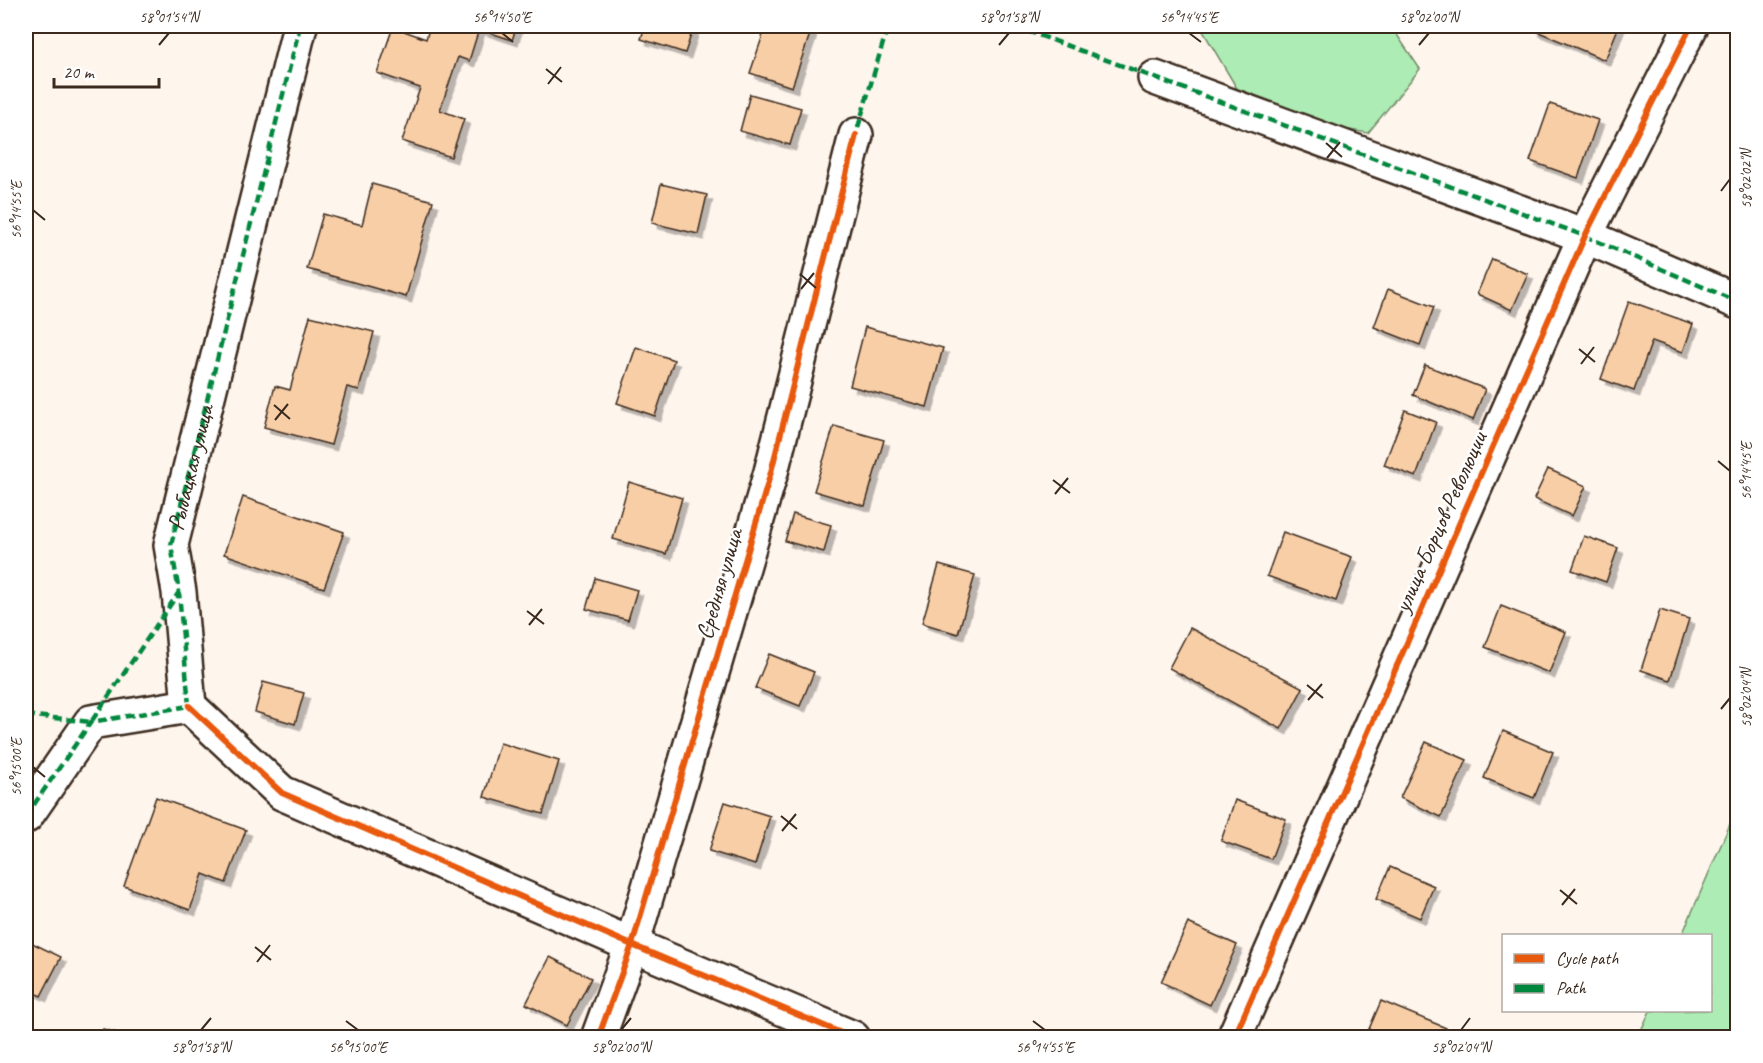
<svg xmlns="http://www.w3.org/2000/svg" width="1763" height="1063" viewBox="0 0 1763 1063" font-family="Caveat,sans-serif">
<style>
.green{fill:#adecb4;stroke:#748b69;stroke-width:1.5}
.building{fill:#f8cea7;stroke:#3b2a1e;stroke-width:1.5;filter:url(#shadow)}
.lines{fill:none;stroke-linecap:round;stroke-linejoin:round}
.minor-casing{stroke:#3b2a1e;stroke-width:38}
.minor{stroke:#fff;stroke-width:33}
.quiet{stroke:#00873e;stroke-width:4.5;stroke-dasharray:9 4.5;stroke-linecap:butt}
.cycleway-casing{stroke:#fff;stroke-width:10}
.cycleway{stroke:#e8590c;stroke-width:6}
.ticks{fill:none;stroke:#3b2a1e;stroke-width:2}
.labels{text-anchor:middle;stroke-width:5;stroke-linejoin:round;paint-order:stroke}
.street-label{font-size:24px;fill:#3b2a1e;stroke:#fff}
.neatline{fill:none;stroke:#3b2a1e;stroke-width:2}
.ticks-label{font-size:15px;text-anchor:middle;fill:#3b2a1e}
</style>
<defs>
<filter id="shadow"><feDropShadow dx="5.5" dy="5.5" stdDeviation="0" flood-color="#0004"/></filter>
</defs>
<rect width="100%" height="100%" fill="#fef5ed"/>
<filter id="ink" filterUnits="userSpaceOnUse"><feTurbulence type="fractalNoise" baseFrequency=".0167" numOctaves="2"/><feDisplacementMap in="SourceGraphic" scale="12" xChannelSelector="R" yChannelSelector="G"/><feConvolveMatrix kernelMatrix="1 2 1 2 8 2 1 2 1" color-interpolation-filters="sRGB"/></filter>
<g filter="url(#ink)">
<g class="green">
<path d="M1200 26H1391L1420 69 1368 133 1252 114Z"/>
<path d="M1737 808V1037H1638L1650 1011 1710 1010V936L1682 935Z"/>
</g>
<g class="building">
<path d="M430 26H517L512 40 479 29 469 61 458 57 440 110 464 119 451 157 402 141 420 88 377 73 393 27 426 39Z"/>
<path d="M645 26H694L685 53 641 39Z"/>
<path d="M766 26H793L811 31 792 87 750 73Z"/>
<path d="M1536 26H1619L1605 60 1534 30Z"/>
<path d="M750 94 801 108 790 145 740 131Z"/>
<path d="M1550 104 1598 120 1578 178 1530 161Z"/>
<path d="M372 184 433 201 406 297 307 269 323 214 362 225Z"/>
<path d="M661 184 707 195 698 234 652 223Z"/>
<path d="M1492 259 1528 274 1512 310 1477 294Z"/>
<path d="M1388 289 1434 307 1420 345 1374 327Z"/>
<path d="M1629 301 1693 324 1683 352 1652 341 1634 391 1601 379Z"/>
<path d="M310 316 374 332 359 390 347 387 331 445 264 427 275 386 290 390Z"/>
<path d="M865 327 943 348 927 407 850 386Z"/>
<path d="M636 347 674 360 655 416 617 403Z"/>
<path d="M1425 365 1485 389 1473 420 1413 395Z"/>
<path d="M1405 410 1436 422 1416 477 1384 465Z"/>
<path d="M834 426 884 440 865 506 814 491Z"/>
<path d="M1548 469 1586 486 1572 516 1534 499Z"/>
<path d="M629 482 682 498 666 554 613 539Z"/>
<path d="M243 497 344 532 324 588 224 554Z"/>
<path d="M793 514 831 525 824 552 785 541Z"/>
<path d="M1283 532 1352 557 1336 601 1267 576Z"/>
<path d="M1584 536 1618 548 1606 582 1572 570Z"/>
<path d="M939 565 975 575 958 634 922 623Z"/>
<path d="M595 578 637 590 628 620 586 609Z"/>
<path d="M1501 606 1566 632 1549 673 1485 647Z"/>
<path d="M1660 610 1689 619 1670 680 1641 670Z"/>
<path d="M1190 628 1303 688 1281 729 1169 668Z"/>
<path d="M769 654 814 672 800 706 755 688Z"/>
<path d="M263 682 304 693 295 724 255 712Z"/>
<path d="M1503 731 1553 752 1534 798 1484 778Z"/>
<path d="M1426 742 1467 760 1441 817 1400 798Z"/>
<path d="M500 743 559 761 543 814 484 797Z"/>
<path d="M156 797 246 830 226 883 203 874 190 910 124 886Z"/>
<path d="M1235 800 1286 819 1271 859 1221 841Z"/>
<path d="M725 802 770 816 755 865 709 851Z"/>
<path d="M1390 867 1434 886 1420 918 1376 899Z"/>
<path d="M1188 923 1237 945 1210 1005 1161 982Z"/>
<path d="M26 940 61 957 41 996 26 989Z"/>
<path d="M550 957 591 978 567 1025 526 1004Z"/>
<path d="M1381 1001 1446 1028 1442 1038 1366 1036Z"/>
<path d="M103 1029 135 1038H101Z"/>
</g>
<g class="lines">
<g class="minor-casing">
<g id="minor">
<path d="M1155 78 1585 236 1738 302"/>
<path d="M189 706 282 793 632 945 853 1038"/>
<path id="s1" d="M189 706 179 592 171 545 300 26"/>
<path d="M26 816 91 722 189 706"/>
<path d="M598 1038 632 945 771 472 856 135"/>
<path d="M1234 1038 1585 236 1691 26"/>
</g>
</g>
<use href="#minor" class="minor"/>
<g class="quiet">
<path d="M1014 26 1585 236 1738 302"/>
<path d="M854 141 888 26"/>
<path d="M189 706 179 592 171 545 300 26"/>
<path d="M26 715 91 722 179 592"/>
<path d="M26 816 91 722 189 706"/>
</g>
<g class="cycleway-casing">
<g id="cycleway">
<path d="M189 706 282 793 632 945 853 1038"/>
<path d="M598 1038 632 945 771 472 856 135"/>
<path d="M1234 1038 1585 236 1691 26"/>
</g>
</g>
<use href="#cycleway" class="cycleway"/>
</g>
</g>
<path class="ticks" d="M502 33 513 42M1189 33 1201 42M159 45 169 33M999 45 1009 33M1419 45 1429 33M546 69 562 82M548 84 561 67M1326 143 1342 157M1327 158 1340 142M1721 191 1730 179M33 210 45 220M800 274 816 288M801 289 814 273M1579 349 1595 362M1581 364 1594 347M274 405 290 419M275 420 288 404M1718 461 1730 471M1053 480 1070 493M1055 494 1068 478M527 611 544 624M529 625 542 609M1307 685 1323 698M1308 700 1322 684M1721 709 1730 698M33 767 45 777M781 816 797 829M782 831 796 814M1560 890 1577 904M1562 905 1575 889M255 947 271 960M257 962 270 945M346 1021 358 1030M1033 1021 1045 1030M201 1030 211 1018M621 1030 631 1018M1461 1030 1470 1018"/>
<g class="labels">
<g class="street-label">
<text dy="8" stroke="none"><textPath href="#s1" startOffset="242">Рыбацкая улица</textPath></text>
<text transform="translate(1440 522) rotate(-66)" y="8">улица Борцов Революции</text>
<text transform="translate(719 584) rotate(-74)" y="8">Средняя улица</text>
</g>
</g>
<rect width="1763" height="1063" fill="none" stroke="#fff" stroke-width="66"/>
<rect x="1502" y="934" width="210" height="78" fill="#ffffff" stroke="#b1aaa5" stroke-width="1.5"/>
<rect x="1514" y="954" width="30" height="9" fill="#e8590c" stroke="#b1aaa5" stroke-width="1.5"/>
<text x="1556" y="964" font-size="18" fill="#3b2a1e">Cycle path</text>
<rect x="1514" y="984" width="30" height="9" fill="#00873e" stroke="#b1aaa5" stroke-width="1.5"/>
<text x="1556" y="994" font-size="18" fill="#3b2a1e">Path</text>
<path d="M54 78v9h105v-9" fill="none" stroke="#3b2a1e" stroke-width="3"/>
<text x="63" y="78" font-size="18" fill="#3b2a1e" stroke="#ffffff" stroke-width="4.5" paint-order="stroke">20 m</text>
<rect x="33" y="33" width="1697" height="997" class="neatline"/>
<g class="ticks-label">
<text x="169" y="22">58°01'54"N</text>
<text x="502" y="22">56°14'50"E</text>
<text x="1009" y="22">58°01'58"N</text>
<text x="1189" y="22">56°14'45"E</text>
<text x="1429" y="22">58°02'00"N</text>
<text transform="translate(1746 179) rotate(-90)" y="5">58°02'02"N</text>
<text transform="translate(16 210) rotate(-90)" y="5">56°14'55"E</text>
<text transform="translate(1746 471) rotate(-90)" y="5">56°14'45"E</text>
<text transform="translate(1746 698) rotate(-90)" y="5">58°02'04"N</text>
<text transform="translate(16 767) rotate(-90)" y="5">56°15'00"E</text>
<text x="201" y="1052">58°01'58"N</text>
<text x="358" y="1052">56°15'00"E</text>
<text x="621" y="1052">58°02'00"N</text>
<text x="1045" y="1052">56°14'55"E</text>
<text x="1461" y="1052">58°02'04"N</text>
</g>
</svg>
